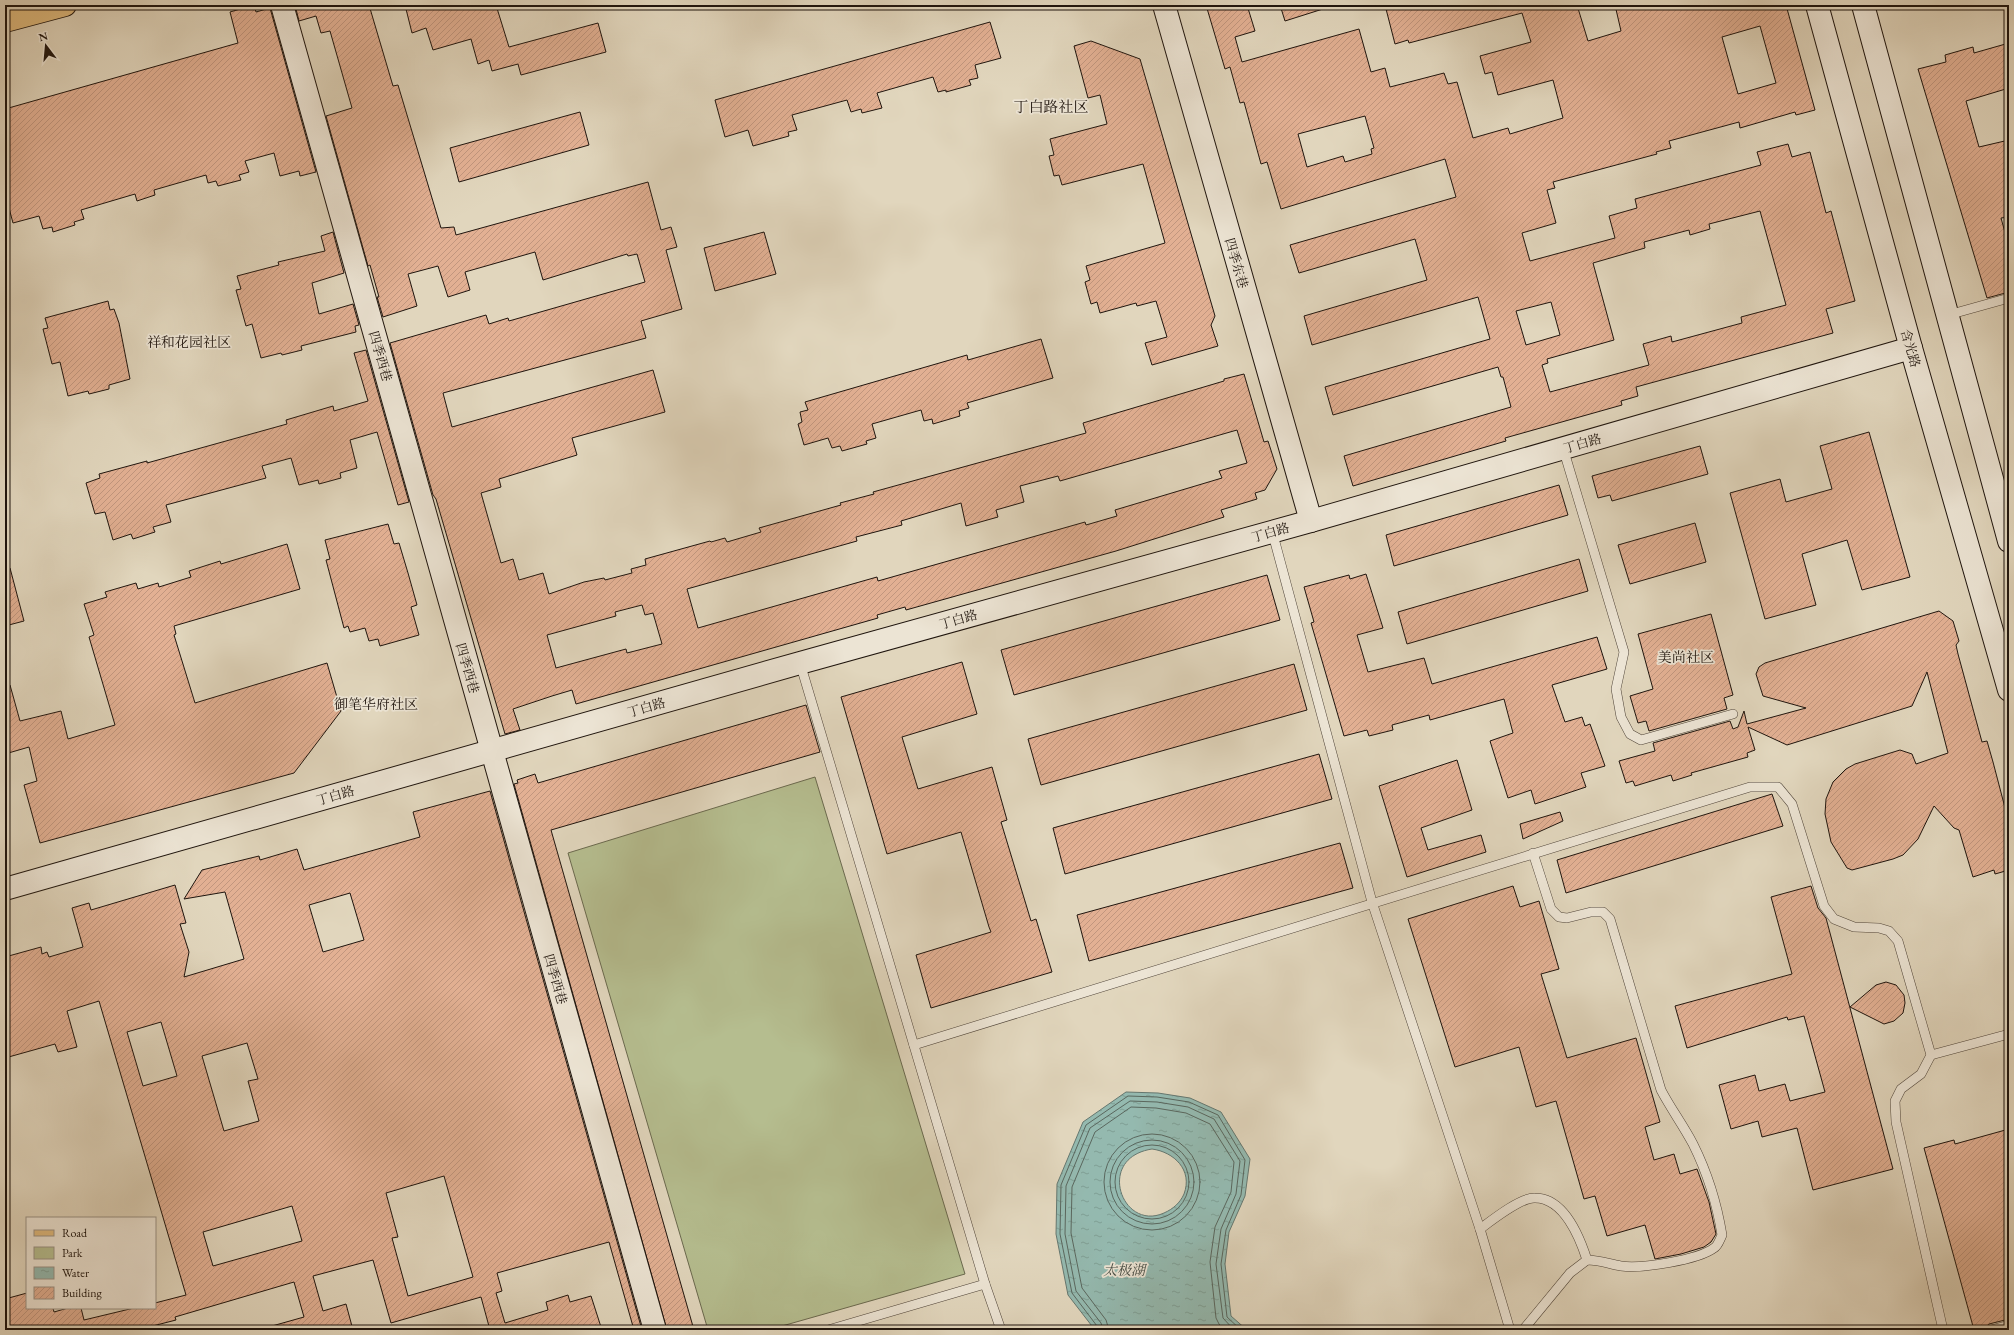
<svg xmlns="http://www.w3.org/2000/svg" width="2014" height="1335" viewBox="0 0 2014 1335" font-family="'EB Garamond','Noto Serif SC',serif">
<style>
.green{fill:#b5bd8f;stroke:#6a694e}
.water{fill:url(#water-ripples);stroke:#65776f;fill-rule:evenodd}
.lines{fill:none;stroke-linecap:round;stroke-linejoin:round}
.shore{stroke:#5a675e;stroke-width:1}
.building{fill:url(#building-hatch);stroke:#1f150e;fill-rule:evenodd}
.lane-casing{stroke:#50453a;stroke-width:10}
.secondary-casing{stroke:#1f150e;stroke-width:24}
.primary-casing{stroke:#1f150e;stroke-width:24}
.lane{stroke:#ece4d4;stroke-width:9}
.secondary{stroke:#ece4d4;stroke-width:22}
.primary{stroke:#e0bb7e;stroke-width:22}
.labels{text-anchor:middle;stroke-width:3.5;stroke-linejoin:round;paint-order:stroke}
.street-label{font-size:13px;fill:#1f150e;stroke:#ece4d4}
.neighbourhood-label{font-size:14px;fill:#1f150e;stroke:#ece4d4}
.water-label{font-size:14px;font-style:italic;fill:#484e46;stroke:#ece4d4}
.quarter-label{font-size:15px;fill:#1f150e;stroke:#ece4d4}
</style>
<defs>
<pattern id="water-ripples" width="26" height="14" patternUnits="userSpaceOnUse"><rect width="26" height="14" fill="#94b9af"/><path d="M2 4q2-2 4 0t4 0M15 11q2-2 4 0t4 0" fill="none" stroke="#7f9e95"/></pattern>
<pattern id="building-hatch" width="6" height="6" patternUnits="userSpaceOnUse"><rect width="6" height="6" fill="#e2b093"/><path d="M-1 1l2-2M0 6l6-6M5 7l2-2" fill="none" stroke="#c1967e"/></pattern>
</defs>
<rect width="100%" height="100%" fill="#e1d6bd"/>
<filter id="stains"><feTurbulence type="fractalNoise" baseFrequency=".005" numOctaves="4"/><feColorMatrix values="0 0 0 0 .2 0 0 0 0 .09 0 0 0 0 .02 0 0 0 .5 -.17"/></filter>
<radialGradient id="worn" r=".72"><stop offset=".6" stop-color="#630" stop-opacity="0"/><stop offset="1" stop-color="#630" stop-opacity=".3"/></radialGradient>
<path class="green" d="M815 777 965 1274 768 1330H708L568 853Z"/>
<path class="water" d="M1126 1092 1158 1093 1190 1098 1221 1112 1250 1159 1245 1196 1229 1232 1225 1264 1231 1316 1247 1330H1095L1068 1295 1056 1234 1057 1184 1083 1122ZM1152 1149C1174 1152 1193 1170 1184 1194 1180 1203 1173 1209 1164 1213 1122 1232 1095 1158 1152 1149Z"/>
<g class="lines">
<g class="shore">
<circle cx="1152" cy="1182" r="48"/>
<circle cx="1152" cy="1182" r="42"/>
<circle cx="1152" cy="1182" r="37"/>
<path d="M1098 1330 1097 1326 1072 1293 1060 1234 1061 1185 1086 1125 1128 1096 1157 1097 1189 1102 1218 1115 1245 1160 1241 1195 1226 1230 1221 1264 1227 1317 1241 1330"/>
<path d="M1103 1330 1101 1323 1076 1291 1065 1234 1066 1186 1090 1128 1130 1101 1157 1102 1188 1107 1214 1119 1240 1161 1236 1194 1221 1229 1216 1264 1223 1318 1234 1330"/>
<path d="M1109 1330 1106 1320 1082 1288 1071 1233 1072 1187 1095 1132 1131 1107 1156 1108 1186 1113 1210 1124 1234 1162 1231 1192 1215 1227 1210 1262 1216 1318 1219 1324 1224 1330"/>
</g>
</g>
<g class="building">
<path d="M254 5 256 12 270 8 316 172 300 176 299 171 280 176 274 153 245 161 249 172 239 175 241 180 218 186 216 181 208 183 206 175 154 190 155 195 137 201 135 194 81 210 84 219 74 222 75 225 53 232 52 227 43 229 39 216 13 223 5 193V109L238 43 230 12Z"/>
<path d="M295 5H369L393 86 398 85 441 228 454 227 456 235 648 182 661 230 671 227 677 247 666 250 682 309 641 321 646 338 443 393 452 427 653 370 665 412 572 438 577 455 499 479 501 487 481 493 501 563 513 559 519 580 543 573 549 594 584 582 604 578 605 580 632 573 631 569 646 565 645 559 710 541 711 542 725 538 727 542 761 532 759 528 841 505 840 503 874 494 873 492 1086 433 1083 423 1224 381V379L1244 374 1264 442 1268 441 1277 469 1265 490 1255 493 1257 499 1221 510 1224 517 1116 551 906 610 905 607 877 615 878 618 576 704 572 690 552 696 513 709 520 730 505 734 436 499 433 495 390 343 486 315 489 324 508 318 509 321 645 282 637 254 628 256 627 254 543 280 535 252 465 272 470 290 448 297 438 266 408 274 417 306 383 317 377 297H379L370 265 368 266 326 116 352 108 330 31 321 33 316 16 299 21ZM1237 430 1247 463 1219 471 1222 478 1115 510 1117 516 1086 525 1085 522 878 581 877 577 698 628 687 589 857 541 856 537 902 525 901 521 961 503 966 526 998 517 996 510 1024 502 1020 486 1058 476 1060 481ZM642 605 645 615 653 613 662 644 627 653 626 649 556 668 547 635 616 616 615 612Z"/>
<path d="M405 5H496L509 47 598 23 606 52 521 75 518 64 492 71 489 60 478 64 471 39 433 50 426 28 412 33Z"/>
<path d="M1206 5H1247L1255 31 1235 37 1242 62 1359 29 1371 72 1385 68 1390 87 1444 73 1448 84 1457 82 1473 138 1508 128 1510 134 1563 118 1553 80 1498 95 1492 72 1485 74 1480 56 1531 42 1522 13 1409 43 1408 40 1395 44 1385 5H1577L1588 41 1621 31 1615 5H1786L1815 110 1796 115 1795 112 1740 128 1739 122 1669 141 1671 148 1656 152 1657 154 1553 182 1555 188 1547 190 1556 223 1522 233 1530 261 1615 238 1609 216 1637 208 1635 199 1761 165 1757 152 1788 144 1792 157 1810 152 1826 213 1831 211 1855 301 1826 309 1833 333 1636 387 1638 396 1621 401 1622 405 1505 438 1506 441 1353 486 1344 456 1511 407 1503 377H1501L1498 367 1333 415 1325 387 1490 339 1478 297 1312 345 1304 316 1427 280 1415 239 1299 273 1290 245 1456 197 1445 159 1281 209 1267 162 1261 164 1244 102 1240 103 1230 67 1225 69ZM1760 26 1776 83 1738 94 1722 37ZM1365 116 1374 148 1371 149 1372 154 1345 162 1343 156 1307 167 1298 134ZM1760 211 1786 305 1741 317 1742 323 1672 342 1671 336 1643 344 1649 365 1550 392 1542 365 1548 363 1547 359 1614 340 1593 263 1645 248 1644 242 1689 230 1690 235 1710 229 1709 224ZM1551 302 1560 335 1526 345 1516 311Z"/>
<path d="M1280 5H1326V8L1285 21Z"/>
<path d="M990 22 1001 58 975 65 978 78 969 80 971 85 946 92V90L938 92 933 77 877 93 882 108 862 113 861 109 851 112 847 100 792 115 797 130 788 132 789 136 753 146 748 130 725 137 715 100Z"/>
<path d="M1091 41 1140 59 1215 316 1211 325 1218 346 1152 365 1145 343 1167 337 1156 301 1137 306 1136 303 1100 313 1097 302 1091 304 1085 282 1090 280 1086 266 1165 243 1143 164 1062 185 1059 175 1054 176 1049 156 1054 155 1050 139 1107 124 1100 95 1088 98 1074 46Z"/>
<path d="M2009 43V88L1966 101 1979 147 2009 140V217L2001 218 2009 247V292L1987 298 1918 69 1946 62 1945 55 1973 47 1974 53Z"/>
<path d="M580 112 589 145 459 182 450 148Z"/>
<path d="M333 232 344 273 312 283 319 314 353 304 359 325 355 326 356 332 301 346 302 350 282 355 281 353 261 358 252 324 246 326 236 290 241 289 237 276 279 265 278 262 325 251 321 236Z"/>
<path d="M764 232 776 274 715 291 704 248Z"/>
<path d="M108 301 110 310 114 309 119 323 130 379 109 385V389L89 394 88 391 68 396 60 362 52 364 43 329 48 328 45 318Z"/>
<path d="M1041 339 1053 378 967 403 969 408 959 411 960 416 933 424 932 419 924 421 921 410 872 424 876 438 866 441 867 444 842 451 840 446 832 448 828 438 804 445 798 424 802 422 800 412 808 410 805 402 967 355 968 360Z"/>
<path d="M366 350 409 502 398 505 377 432 350 440 357 468 340 473 341 478 319 484 318 480 299 485 291 458 262 466 266 478 166 505 171 522 153 527 155 532 133 539 131 534 113 540 105 512 95 514 86 483 100 478 99 474 147 461V463L287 424 286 420 333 406 334 411 368 401 354 353Z"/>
<path d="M1869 432 1910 577 1862 590 1847 540 1802 554 1816 605 1765 619 1730 493 1780 479 1786 502 1832 489 1820 446Z"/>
<path d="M1700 446 1708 474 1612 501 1610 495 1598 498 1592 476Z"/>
<path d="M1559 485 1568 515 1394 566 1386 535Z"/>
<path d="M1695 523 1706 562 1630 584 1618 545Z"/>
<path d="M388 524 394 544 399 543 408 573 417 605 411 607 419 635 380 646 378 639 369 641 365 628 350 632 348 626 344 628 326 560 330 559 325 540Z"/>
<path d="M287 544 300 589 174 626 176 634 174 635 195 703 327 663 341 711 294 773 40 843 24 785 37 781 29 747 5 754V685H10L20 721 61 711 68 739 115 725 89 637 94 635 84 604 107 597 105 592 136 583 138 589 158 583 159 587 191 577 189 571 220 561 221 564Z"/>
<path d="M1579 559 1588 591 1407 644 1398 612Z"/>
<path d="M10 568 24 621 5 626V569Z"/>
<path d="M1366 574 1383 628 1357 635 1368 672 1424 658 1432 684 1597 637 1607 669 1552 685 1565 722 1582 717 1585 726 1590 724 1605 766 1581 773 1586 787 1535 804 1531 790 1508 798 1490 741 1513 733 1504 699 1430 720 1429 715 1392 725 1393 730 1369 736 1367 730 1344 736 1311 623 1314 622 1304 587 1349 575 1350 579Z"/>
<path d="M1267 575 1280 620 1014 695 1001 650Z"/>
<path d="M1939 611 1953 621 1959 641 1956 645 1958 654 1982 742 1987 741 1993 762 2009 823V870L1995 874 1994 870 1973 877 1959 830 1954 828 1934 806 1918 839 1903 855 1893 859 1852 870 1847 868 1831 842 1825 814 1826 799 1833 782 1846 769 1855 764 1900 750 1912 754 1916 764 1948 753 1927 672 1912 706 1787 745 1748 727 1755 750 1747 753 1748 757 1691 773 1692 775 1673 781 1671 775 1635 786 1633 781 1626 783 1619 761 1655 751 1653 743 1730 721 1733 729 1738 727 1744 711 1747 724 1806 708 1763 696 1756 674 1759 667 1765 663Z"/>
<path d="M1711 614 1733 695 1724 698 1727 709 1649 731 1646 721 1638 723 1630 696 1653 689 1638 634Z"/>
<path d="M962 662 977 714 902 737 918 789 992 767 1007 820 1001 822 1031 921 1036 919 1052 972 931 1008 916 955 991 932 989 927 961 832 887 854 841 697Z"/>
<path d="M1294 664 1307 710 1041 785 1028 739Z"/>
<path d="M806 705 820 752 551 830 694 1330H667L514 784 518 783 517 780 535 774 538 783Z"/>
<path d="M1319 754 1332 799 1065 874 1053 828Z"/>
<path d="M1457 760 1472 810 1421 828 1428 850 1481 835 1486 852 1407 877 1379 786Z"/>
<path d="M490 791 642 1330H634L609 1242 497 1273 502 1291 496 1293 505 1323 548 1310 546 1302 568 1295 570 1302 591 1296 601 1327 592 1330H490L481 1297 391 1323 373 1260 313 1276 323 1311 346 1304 353 1330H272V1326L304 1317 294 1282 175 1317 176 1320 137 1330H5V1299L27 1293V1308H53L54 1312 68 1308H81L84 1320 134 1308H155V1303L186 1295 99 1001 67 1011 77 1047 58 1052 55 1044 5 1058V957L41 947 42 954 47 952 49 957 83 947 72 908 89 903 91 910 175 885 186 923 180 924 189 952 184 977 244 959 225 892 184 899 202 870 259 856 260 860 297 849 304 870 420 837 413 812ZM350 893 364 940 323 952 309 905ZM161 1022 177 1076 143 1086 127 1032ZM247 1043 258 1079 248 1081 259 1121 224 1131 202 1056ZM444 1176 473 1277 408 1296 392 1238 398 1237 386 1193ZM292 1206 302 1241 213 1266 203 1232Z"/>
<path d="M1772 794 1783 826 1566 893 1557 860Z"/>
<path d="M1560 812 1563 821 1523 839 1520 824Z"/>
<path d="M1340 843 1353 888 1089 961 1077 915Z"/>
<path d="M1513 886 1520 907 1539 901 1559 969 1541 974 1567 1058 1636 1038 1660 1122 1645 1127 1654 1160 1674 1154 1680 1174 1697 1169 1709 1202 1716 1234 1711 1242 1704 1247 1681 1254 1655 1259 1645 1225 1607 1236 1595 1196 1584 1199 1556 1101 1536 1107 1519 1047 1455 1067 1408 919Z"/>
<path d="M1811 886 1818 908 1826 918 1893 1169 1813 1190 1797 1128 1762 1137 1758 1121 1731 1129 1719 1085 1755 1075 1759 1091 1785 1084 1790 1101 1825 1092 1804 1016 1788 1020 1787 1017 1687 1048 1675 1006 1792 974 1771 897Z"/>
<path d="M1886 982 1896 985 1904 995 1905 1003 1903 1013 1894 1021 1884 1024 1850 1007 1876 985Z"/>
<path d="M2009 1129V1319L1989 1324 1985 1330H1974L1924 1148 1954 1140 1955 1144Z"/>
</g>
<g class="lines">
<g class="lane-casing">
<g id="lane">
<path d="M1948 315 2009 298"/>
<path d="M1563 448 1624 652 1616 689 1621 717 1630 734 1641 740 1733 714"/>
<path d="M1272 531 1372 902 1480 1229 1510 1330"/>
<path d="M800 663 985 1284 1001 1330"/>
<path d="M1533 853 1551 909 1559 917 1567 918 1591 912H1603L1610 919 1661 1090C1671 1109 1683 1125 1693 1144 1707 1172 1717 1204 1722 1235 1720 1239 1718 1246 1714 1248 1698 1260 1641 1269 1621 1266 1609 1264 1600 1260 1587 1260"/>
<path d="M914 1045 1750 787H1778L1792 804 1824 906 1834 919 1854 927 1879 928 1889 931 1898 941 1931 1055 1921 1074 1901 1089 1895 1101 1896 1122 1943 1330"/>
<path d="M1931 1055 2009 1034"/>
<path d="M1480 1229C1492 1220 1521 1197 1535 1198 1564 1198 1580 1238 1587 1260L1570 1273 1523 1330"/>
<path d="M828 1330 985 1284"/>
<path d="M1991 1330 2009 1325"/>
</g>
</g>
<g class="secondary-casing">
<g id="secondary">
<path d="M282 5 655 1330"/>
<path d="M1164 5 1311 521"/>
<path d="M1817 5 1911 348 2009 690"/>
<path d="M1863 5 2009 541"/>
<path d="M5 889 800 663 1311 521 1911 348"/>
</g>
</g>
<g class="primary-casing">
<path id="primary" d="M5 21 65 5"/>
</g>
<use href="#lane" class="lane"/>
<use href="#secondary" class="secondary"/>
<use href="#primary" class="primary"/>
</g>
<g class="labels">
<g class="street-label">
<text transform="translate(1237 263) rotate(74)" y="5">四季东巷</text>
<text transform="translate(1911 348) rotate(74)" y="5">含光路</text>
<text transform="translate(381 356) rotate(74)" y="5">四季西巷</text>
<text transform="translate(1582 443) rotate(-16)" y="5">丁白路</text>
<text transform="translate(1270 532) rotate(-16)" y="5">丁白路</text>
<text transform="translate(958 619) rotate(-16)" y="5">丁白路</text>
<text transform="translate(468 668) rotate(74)" y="5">四季西巷</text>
<text transform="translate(646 707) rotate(-16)" y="5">丁白路</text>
<text transform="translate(335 795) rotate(-16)" y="5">丁白路</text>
<text transform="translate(556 979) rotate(74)" y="5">四季西巷</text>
</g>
<g class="neighbourhood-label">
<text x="189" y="347">祥和花园社区</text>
<text x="1686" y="662">美尚社区</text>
<text x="376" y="709">御笔华府社区</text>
</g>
<g class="water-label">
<text x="1124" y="1275">太极湖</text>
</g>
<g class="quarter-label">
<text x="1051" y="112">丁白路社区</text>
</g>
</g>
<rect width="2014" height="1335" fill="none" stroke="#e1d6bd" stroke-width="20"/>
<rect x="6" y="6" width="2002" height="1323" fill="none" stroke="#1f150e" stroke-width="2"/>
<rect x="10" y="10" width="1994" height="1315" fill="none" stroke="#1f150e"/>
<rect x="26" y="1217" width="130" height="92" fill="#ece4d4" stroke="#9a9185"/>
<rect x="34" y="1230" width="20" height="6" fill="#e0bb7e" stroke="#9a9185"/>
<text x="62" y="1237" font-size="12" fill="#1f150e">Road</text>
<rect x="34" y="1247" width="20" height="12" fill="#b5bd8f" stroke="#9a9185"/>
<text x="62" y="1257" font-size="12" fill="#1f150e">Park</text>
<rect x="34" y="1267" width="20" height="12" fill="url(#water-ripples)" stroke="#9a9185"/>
<text x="62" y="1277" font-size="12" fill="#1f150e">Water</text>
<rect x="34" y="1287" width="20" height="12" fill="url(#building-hatch)" stroke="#9a9185"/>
<text x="62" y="1297" font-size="12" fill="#1f150e">Building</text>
<g transform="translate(46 46) rotate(344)" stroke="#ece4d4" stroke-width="3" paint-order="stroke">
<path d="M0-3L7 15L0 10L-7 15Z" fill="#1f150e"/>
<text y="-6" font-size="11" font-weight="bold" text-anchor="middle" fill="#1f150e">N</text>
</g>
<rect width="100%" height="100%" filter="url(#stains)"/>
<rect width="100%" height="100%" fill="url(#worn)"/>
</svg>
